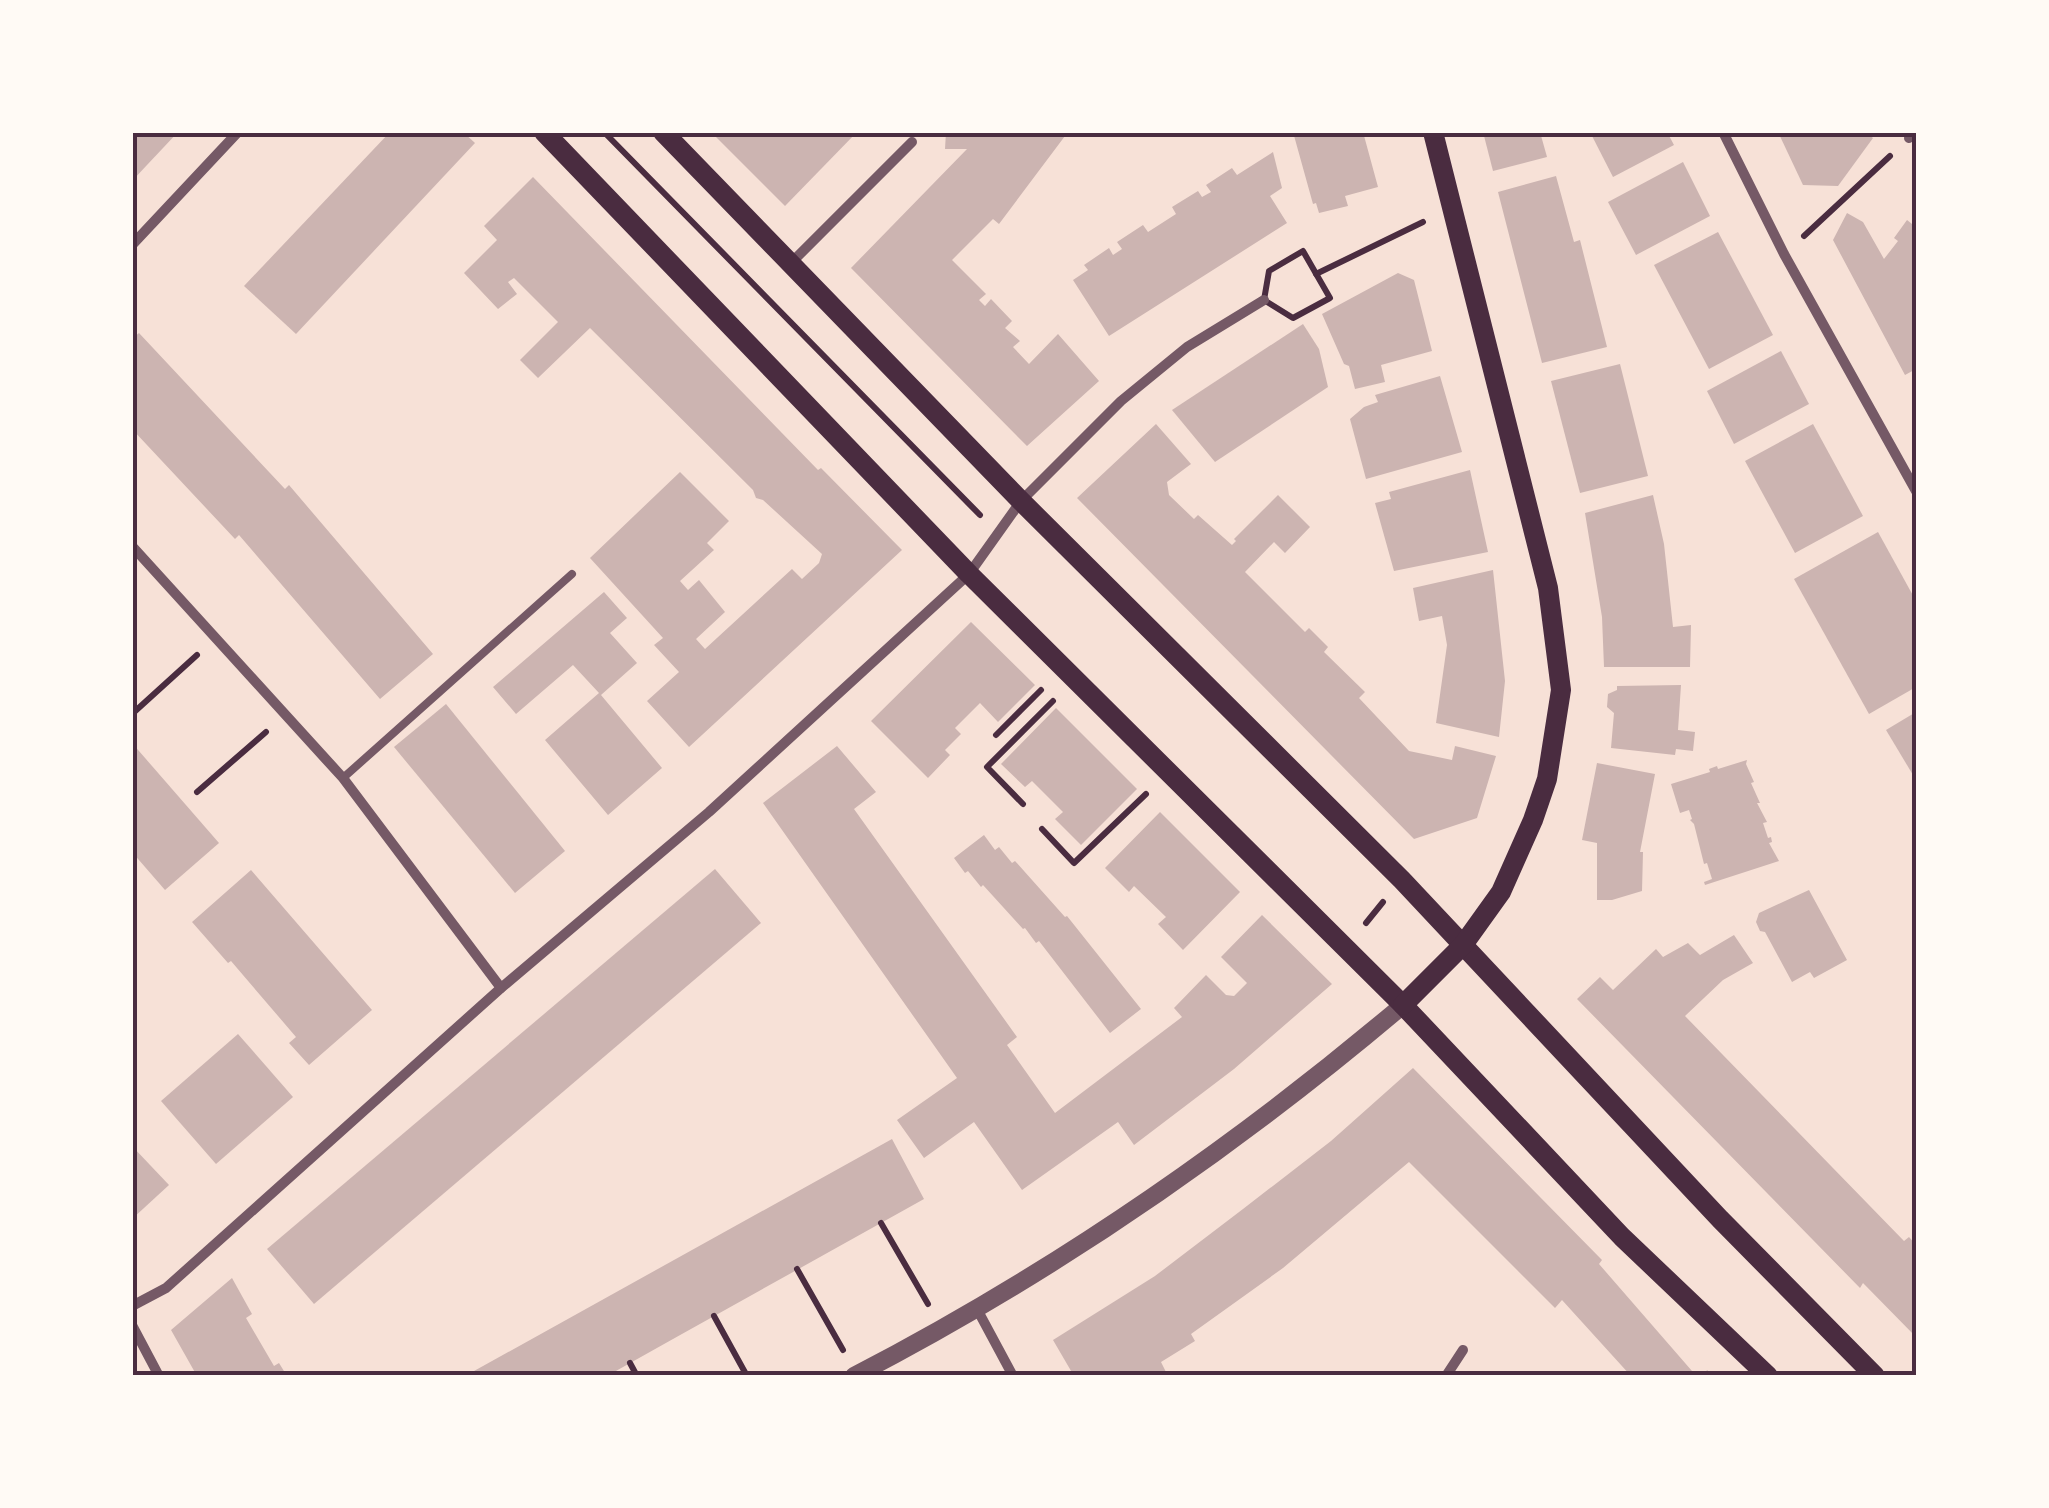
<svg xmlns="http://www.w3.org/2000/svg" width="2049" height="1508" viewBox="0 0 2049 1508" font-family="'Nunito Sans',sans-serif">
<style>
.building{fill:#ccb4b1}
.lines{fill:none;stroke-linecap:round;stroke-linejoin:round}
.path{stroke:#4a2c40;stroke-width:6}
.service{stroke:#755966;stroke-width:8}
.minor{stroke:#755966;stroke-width:10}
.tertiary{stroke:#755966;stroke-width:18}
.secondary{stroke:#4a2c40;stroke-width:20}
.neatline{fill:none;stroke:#4a2c40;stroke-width:4}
</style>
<rect width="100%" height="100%" fill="#f7e1d7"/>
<g class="building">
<path d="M132 132H178L132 181Z"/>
<path d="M390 132H463L475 143 296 334 244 286Z"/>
<path d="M711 132H857L785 206Z"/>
<path d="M946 132H1068L999 224 993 219 952 260 986 294 979 300 985 306 991 299 1012 321 1005 328 1020 341 1013 347 1029 364 1058 334 1099 381 1027 446 851 268 967 149H945Z"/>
<path d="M1293 132H1363L1378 187 1345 196 1348 206 1319 213 1316 203 1313 204Z"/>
<path d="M1483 132H1540L1547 157 1493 171Z"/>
<path d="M1590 132H1667L1674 145 1613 177Z"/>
<path d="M1778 132H1865L1873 138 1838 186 1803 185Z"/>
<path d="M1273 152 1282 188 1270 196 1287 223 1109 336 1073 280 1088 270 1084 265 1109 248 1113 255 1122 249 1117 242 1143 225 1148 232 1176 214 1172 207 1198 191 1202 197 1211 192 1206 185 1232 168 1237 175Z"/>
<path d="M1683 162 1710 216 1636 255 1608 202Z"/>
<path d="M1556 176 1574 242 1580 240 1607 347 1542 363 1498 192Z"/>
<path d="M533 177 818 470 821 468 902 550 689 747 647 701 679 672 654 645 663 638 590 558 680 472 729 521 707 543 714 550 680 581 688 590 699 580 725 612 696 639 705 649 792 569 802 579 819 563 822 554 763 500 756 498 753 490 590 328 538 378 520 360 558 322 514 278 508 282 517 294 498 309 464 273 497 240 484 226Z"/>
<path d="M1847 213 1863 222 1884 259 1898 241 1894 238 1907 220 1912 224 1916 218V369L1905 375 1833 240Z"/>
<path d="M1718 232 1773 335 1709 369 1654 265Z"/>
<path d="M1398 273 1414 280 1432 351 1381 365 1385 382 1355 389 1349 366 1344 364 1322 314Z"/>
<path d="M1303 324 1319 349 1328 387 1215 462 1172 410Z"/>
<path d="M139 333 285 489 289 485 433 654 380 699 239 535 235 539 132 429V339Z"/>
<path d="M1781 351 1809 404 1734 444 1707 391Z"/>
<path d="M1620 364 1648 476 1580 493 1551 381Z"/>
<path d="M1440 376 1462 452 1366 479 1350 419 1364 407 1378 402 1375 395Z"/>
<path d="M1156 424 1191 464 1167 482 1169 495 1194 519 1198 515 1232 545 1236 541 1234 539 1278 495 1310 527 1285 553 1274 542 1245 572 1305 632 1309 628 1328 647 1324 652 1365 692 1359 698 1409 751 1452 760 1455 746 1496 756 1477 818 1414 839 1077 498Z"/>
<path d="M1813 424 1863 516 1795 553 1745 461Z"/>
<path d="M1470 470 1488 552 1394 571 1375 503 1391 499 1389 492Z"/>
<path d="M1653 495 1664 544 1673 627 1691 625 1690 667H1604L1602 617 1585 513Z"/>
<path d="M1878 532 1916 601V687L1869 714 1794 579Z"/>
<path d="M1493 570 1505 681 1499 737 1436 723 1447 645 1442 616 1419 621 1413 588Z"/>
<path d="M604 592 627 618 610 633 637 663 601 695 662 768 608 815 545 740 599 693 573 665 516 714 493 687Z"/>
<path d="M971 622 1035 685 998 722 980 703 955 728 961 734 945 750 950 755 928 778 871 721Z"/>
<path d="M1681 685 1678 730 1695 732 1693 751 1676 749 1675 755 1611 748 1614 713 1607 707 1608 694 1617 690V686Z"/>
<path d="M446 704 565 851 515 893 394 747Z"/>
<path d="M1056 708 1137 789 1081 845 1055 819 1063 812 1032 781 1025 787 1001 764Z"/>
<path d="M1916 712V780L1886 730Z"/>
<path d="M132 743 219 843 165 890 132 852Z"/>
<path d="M837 746 876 792 854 809 1017 1037 1007 1045 1055 1113 1182 1017 1174 1008 1206 975 1226 995 1234 996 1247 983 1221 957 1262 915 1332 984 1234 1069 1134 1145 1118 1122 1022 1190 974 1122 924 1158 897 1120 957 1078 763 803Z"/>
<path d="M1747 760 1746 764 1754 782 1751 783 1760 803H1757L1767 822 1763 823 1768 838 1771 837 1772 842 1769 843 1779 861 1705 885 1704 882 1712 879 1707 863 1704 864 1694 824 1690 820 1692 819 1689 810 1680 813 1671 784 1710 772 1709 769 1717 766 1718 769Z"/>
<path d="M1597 763 1655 774 1640 852H1643L1642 891 1612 900H1597V843L1582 840Z"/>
<path d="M1160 812 1240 892 1183 950 1158 924 1166 917 1134 886 1129 892 1105 868Z"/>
<path d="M984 835 995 850 999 847 1012 863 1015 861 1065 917 1067 916 1141 1009 1110 1033 1039 941 1036 943 1025 928 1023 929 983 885 981 887 968 871 965 873 954 858Z"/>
<path d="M715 869 761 923 314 1304 267 1249Z"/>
<path d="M251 870 372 1010 309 1065 289 1043 296 1037 231 961 228 963 192 922Z"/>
<path d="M1809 890 1847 960 1814 978 1810 972 1792 982 1765 932 1760 931 1756 922 1759 913Z"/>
<path d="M1734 935 1753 963 1723 980 1685 1016 1904 1241 1909 1237 1916 1245V1337L1863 1283 1860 1288 1577 999 1600 977 1613 990 1656 949 1663 957 1688 943 1700 955Z"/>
<path d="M238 1034 293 1097 216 1164 161 1101Z"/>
<path d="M1413 1068 1602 1260 1599 1264 1692 1371 1687 1376H1631L1562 1300 1555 1308 1409 1162 1283 1268 1191 1334 1195 1341 1161 1362 1168 1376H1074L1053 1340 1155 1276 1243 1209 1331 1141Z"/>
<path d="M892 1139 924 1199 673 1339 607 1376H465Z"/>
<path d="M132 1146 169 1185 132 1219Z"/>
<path d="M232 1278 252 1314 246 1318 274 1366 279 1363 287 1376H197L171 1330Z"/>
</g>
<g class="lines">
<g class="path">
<path d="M604 132 980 515"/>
<path d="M1804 236 1890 156"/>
<path d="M1303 251 1330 298 1293 318 1264 300 1269 271Z"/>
<path d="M1316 274 1423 222"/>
<path d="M132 714 197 655"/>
<path d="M996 735 1041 690"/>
<path d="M197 792 266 732"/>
<path d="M1023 804 987 767 1053 701"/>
<path d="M1042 829 1074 863 1146 794"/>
<path d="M1366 923 1383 902"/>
<path d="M881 1223 928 1304"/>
<path d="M797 1269 843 1350"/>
<path d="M714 1316 747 1376"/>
<path d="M630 1363 637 1376"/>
<path d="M1704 1376 1707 1374"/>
</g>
<path class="service" d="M343 778 572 574"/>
<g class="minor">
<path d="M1723 132 1784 254 1916 491"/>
<path d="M1909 138 1916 133"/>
<path d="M132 245 238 132"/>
<path d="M789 265 912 142"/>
<path d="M132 546 343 778 501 988"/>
<path d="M132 1306 166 1288 501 988 709 812 969 574 1021 501 1121 401 1187 347 1264 300"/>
<path d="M977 1309 1013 1376"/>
<path d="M132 1325 159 1376"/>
<path d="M1446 1376 1463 1350"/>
</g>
<path class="tertiary" d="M854 1376C1051 1274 1234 1148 1403 1005"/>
<g class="secondary">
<path d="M544 132 969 574 1403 1005 1622 1237 1768 1376"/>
<path d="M663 132 1021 501 1402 880 1720 1219 1875 1376"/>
<path d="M1403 1005 1463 945 1501 892 1533 820 1547 779 1561 690 1548 588 1433 132"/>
</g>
</g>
<rect width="2049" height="1508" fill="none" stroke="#fffaf5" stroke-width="270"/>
<rect x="135" y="135" width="1779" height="1238" class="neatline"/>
</svg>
